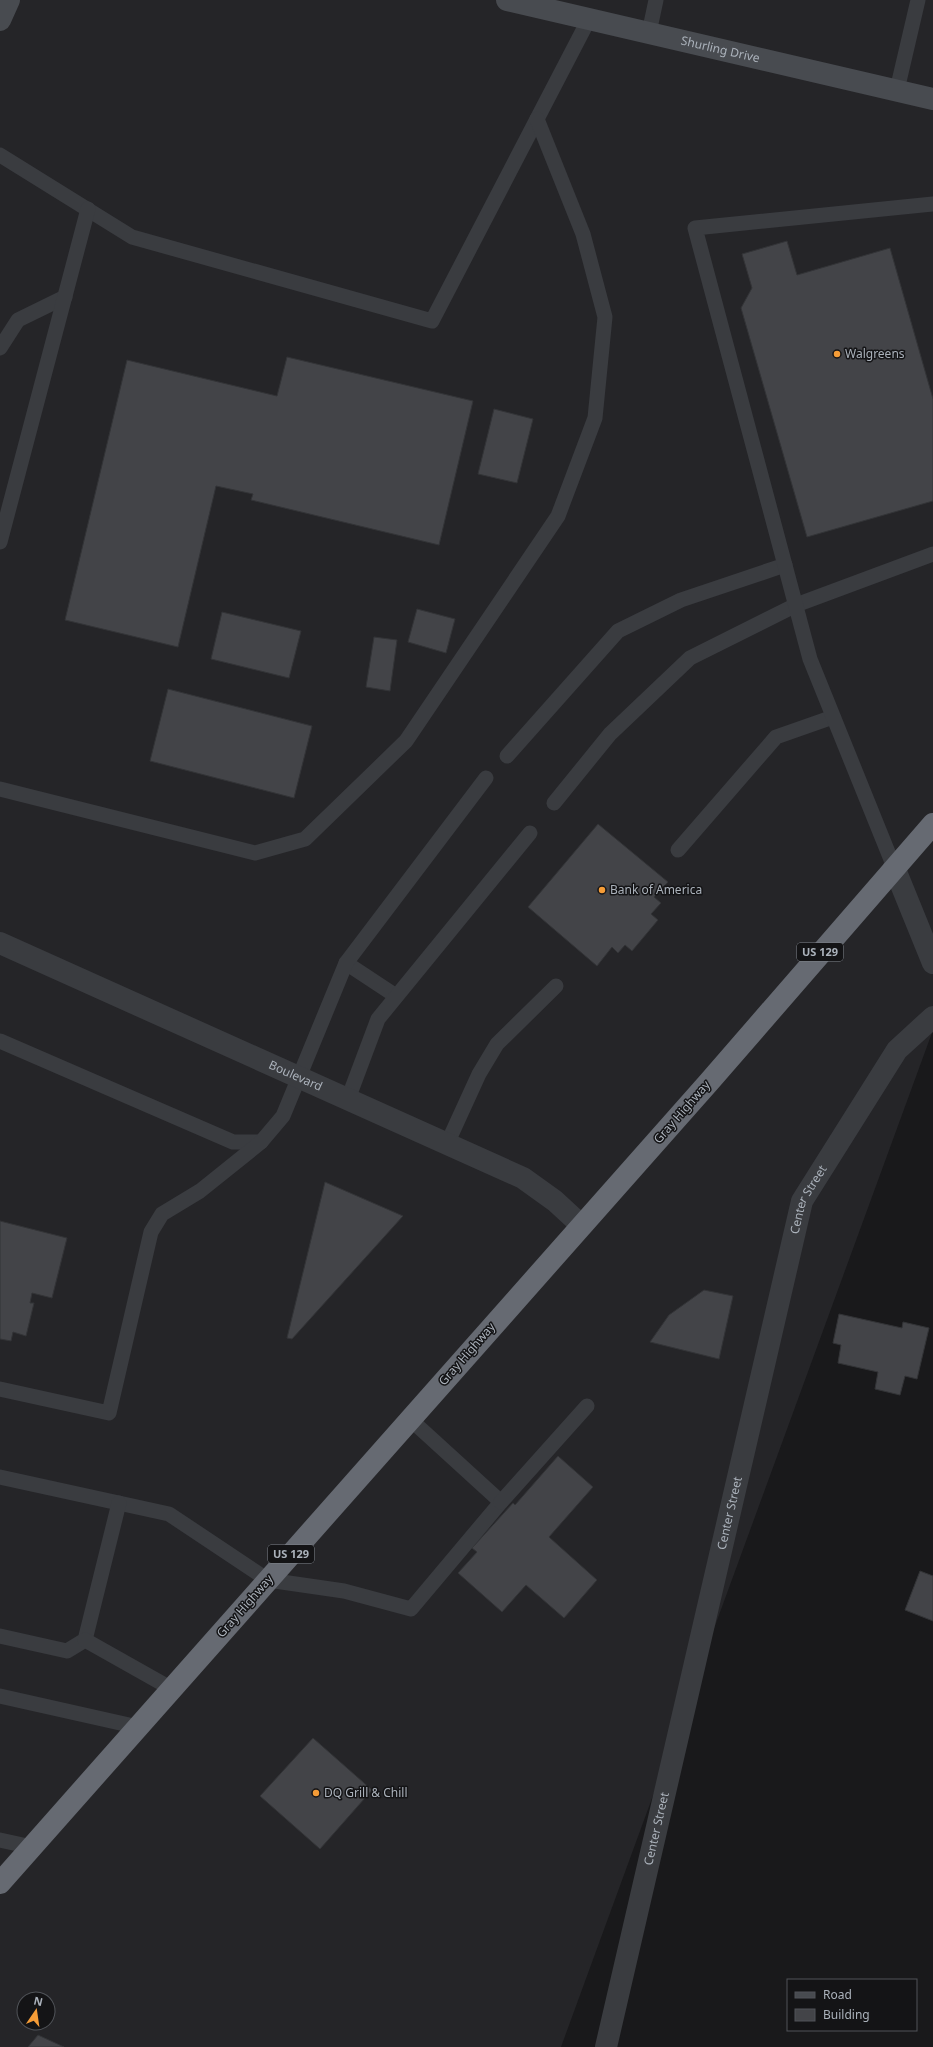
<svg xmlns="http://www.w3.org/2000/svg" width="933" height="2047" viewBox="0 0 933 2047" font-family="'Noto Sans',sans-serif">
<style>
.built{fill:#252528;fill-rule:evenodd}
.building{fill:#434448;stroke:#333437}
.lines{fill:none;stroke-linecap:round;stroke-linejoin:round}
.lane{stroke:#3a3c40;stroke-width:15}
.street{stroke:#3a3c40;stroke-width:22}
.secondary{stroke:#484b50;stroke-width:22}
.highway{stroke:#666a72;stroke-width:22}
.poi-dot{fill:#f59c37;stroke:#141416;stroke-width:1.5}
.labels{text-anchor:middle;stroke-width:3;stroke-linejoin:round;paint-order:stroke}
.shield{fill:#141416;stroke:#7e838a;stroke-width:1}
.shield-label{font-size:11px;font-weight:bold;fill:#abb2bb}
.street-label{font-size:12px;fill:#abb2bb;stroke:#141416}
.poi-label{font-size:12px;fill:#abb2bb;stroke:#141416;text-anchor:start}
</style>
<rect width="100%" height="100%" fill="#19191b"/>
<path class="built" d="M0 0H933V1030L561 2047H0ZM24 1999H48V2023H24Z"/>
<g class="building">
<path d="M787 241 797 275 890 248 933 399V501L807 537 741 308 752 288 742 254Z"/>
<path d="M287 357 473 401 439 545 251 500 253 494 216 486 178 647 65 620 127 360 277 396Z"/>
<path d="M494 409 533 419 517 483 478 474Z"/>
<path d="M417 609 455 619 446 653 408 642Z"/>
<path d="M222 612 301 631 289 678 211 659Z"/>
<path d="M374 637 397 640 390 691 366 687Z"/>
<path d="M168 689 312 726 294 798 150 761Z"/>
<path d="M598 824 668 882 654 897 661 903 651 914 658 920 632 951 625 945 618 953 612 947 597 966 528 907Z"/>
<path d="M325 1182 403 1216 292 1339 287 1338Z"/>
<path d="M0 1221 67 1238 52 1298 32 1293 30 1303H34L26 1336 13 1332 11 1341 0 1339Z"/>
<path d="M704 1290 733 1296 719 1359 650 1342 669 1315Z"/>
<path d="M839 1314 902 1328 903 1322 929 1328 917 1379 905 1376 900 1395 875 1389 878 1372 838 1363 841 1345 833 1343Z"/>
<path d="M558 1456 593 1487 549 1537 597 1580 564 1618 526 1585 502 1612 458 1573 477 1552 472 1548 513 1503 515 1505Z"/>
<path d="M920 1571 933 1576V1621L905 1610Z"/>
<path d="M313 1738 372 1790 320 1849 260 1796Z"/>
<path d="M38 2035 64 2047H28Z"/>
</g>
<g class="lines">
<g class="lane">
<path d="M649 33 656 0"/>
<path d="M897 90 918 0"/>
<path d="M0 155 132 237 432 321 589 19"/>
<path d="M0 348 18 320 65 297"/>
<path d="M0 542 88 209"/>
<path d="M507 756 618 631 681 600 785 565"/>
<path d="M0 789 255 853 305 839 406 741 558 516 595 418 605 317 583 234 537 119"/>
<path d="M554 803 610 734 690 658 796 605 933 554"/>
<path d="M678 850 776 737 833 717"/>
<path d="M894 867 810 659 695 228 933 204"/>
<path d="M346 963 396 996"/>
<path d="M0 1041 233 1142H261"/>
<path d="M348 1099 378 1019 530 833"/>
<path d="M447 1144 479 1074 497 1044 556 986"/>
<path d="M0 1389 109 1413 151 1232 162 1214 200 1191 261 1142 283 1116 346 963 486 778"/>
<path d="M0 1477 169 1514 268 1580 344 1591 411 1609 501 1502 410 1419"/>
<path d="M501 1502 587 1406"/>
<path d="M0 1636 67 1651 85 1640 119 1503"/>
<path d="M85 1640 172 1689"/>
<path d="M0 1696 138 1727"/>
<path d="M0 1840 32 1847"/>
</g>
<g class="street">
<path d="M894 867 933 963"/>
<path id="s1" d="M0 943 523 1178 555 1201 581 1225"/>
<path id="s2" d="M606 2047 802 1201 897 1050 933 1017"/>
</g>
<g class="secondary">
<path id="s3" d="M507 0 933 99"/>
<path d="M0 20 9 0"/>
</g>
<path class="highway" d="M0 1883 709 1082 933 824"/>
</g>
<g class="poi-dot">
<circle cx="837" cy="354" r="4"/>
<circle cx="602" cy="890" r="4"/>
<circle cx="316" cy="1793" r="4"/>
</g>
<g class="labels">
<g class="shield">
<rect x="797" y="943" width="46" height="18" rx="3"/>
<rect x="268" y="1545" width="46" height="18" rx="3"/>
</g>
<g class="shield-label">
<text x="820" y="956">US 129</text>
<text x="291" y="1558">US 129</text>
</g>
<g class="street-label">
<text dy="4" stroke="none"><textPath href="#s3" startOffset="219">Shurling Drive</textPath></text>
<text dy="4" stroke="none"><textPath href="#s1" startOffset="324">Boulevard</textPath></text>
<text transform="translate(682 1112) rotate(-49)" y="4">Gray Highway</text>
<text dy="4" stroke="none"><textPath href="#s2" startOffset="872">Center Street</textPath></text>
<text transform="translate(467 1354) rotate(-49)" y="4">Gray Highway</text>
<text dy="4" stroke="none"><textPath href="#s2" startOffset="548">Center Street</textPath></text>
<text transform="translate(245 1606) rotate(-49)" y="4">Gray Highway</text>
<text dy="4" stroke="none"><textPath href="#s2" startOffset="224">Center Street</textPath></text>
</g>
<g class="poi-label">
<text x="845" y="358">Walgreens</text>
<text x="610" y="894">Bank of America</text>
<text x="324" y="1797">DQ Grill &amp; Chill</text>
</g>
</g>
<rect x="787" y="1979" width="130" height="52" fill="#141416" stroke="#505358"/>
<rect x="795" y="1992" width="20" height="6" fill="#484b50" stroke="#505358"/>
<text x="823" y="1999" font-size="12" fill="#abb2bb">Road</text>
<rect x="795" y="2009" width="20" height="12" fill="#434448" stroke="#505358"/>
<text x="823" y="2019" font-size="12" fill="#abb2bb">Building</text>
<g transform="translate(36 2011) rotate(13)"><circle r="19" fill="#141416" stroke="#505358"/>
<path d="M0-3L7 15L0 10L-7 15Z" fill="#f59c37"/>
<text y="-6" font-size="11" font-weight="bold" text-anchor="middle" fill="#abb2bb">N</text>
</g>
</svg>
